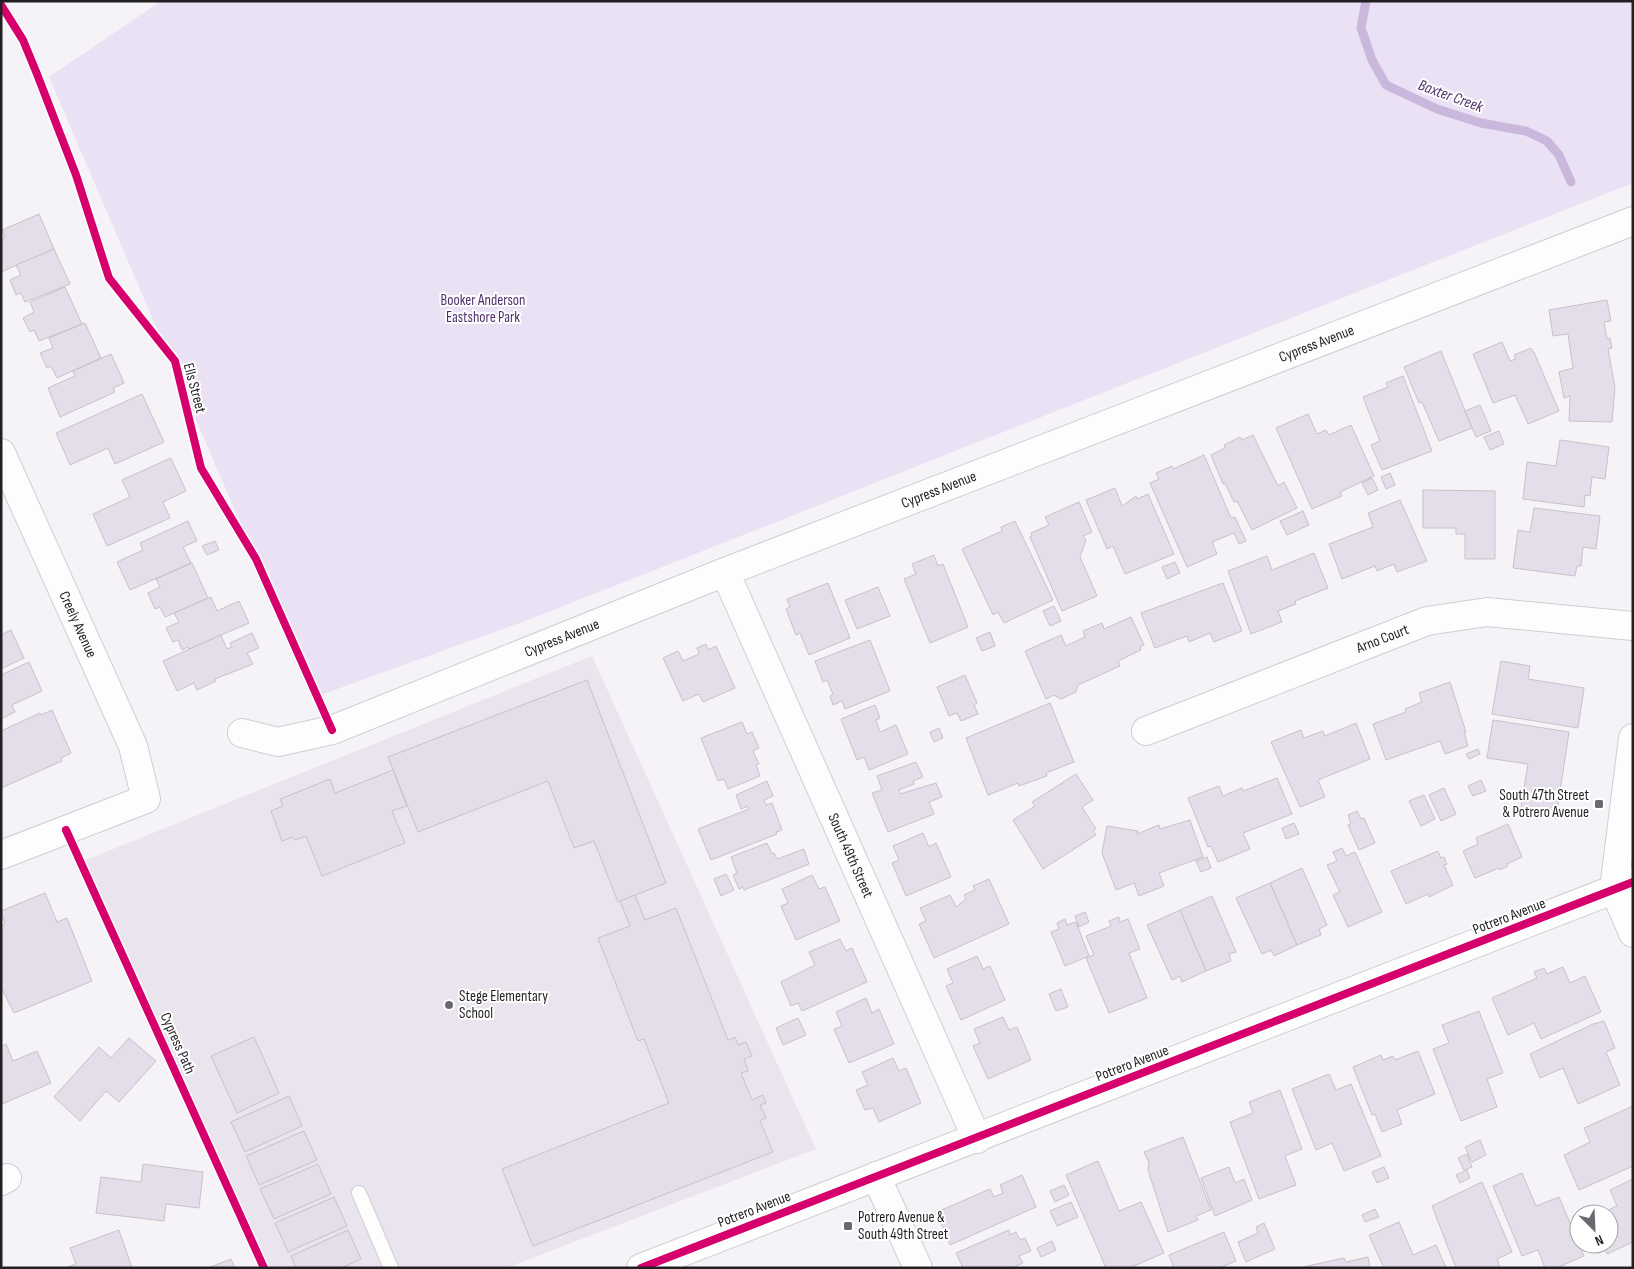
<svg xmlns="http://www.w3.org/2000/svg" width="1634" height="1269" viewBox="0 0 1634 1269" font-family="'Sofia Sans Condensed',sans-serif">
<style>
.built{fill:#e9e4ee}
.green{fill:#eae1f4}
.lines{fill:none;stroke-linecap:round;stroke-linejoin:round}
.stream{stroke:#c9b8dc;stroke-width:9}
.building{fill:#e4deea;stroke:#c5c3c7}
.service-casing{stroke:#cfced1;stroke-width:16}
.minor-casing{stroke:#cfced1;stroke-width:30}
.tertiary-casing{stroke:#cfced1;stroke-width:30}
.service{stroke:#fefdfe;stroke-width:14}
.minor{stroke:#fefdfe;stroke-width:28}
.tertiary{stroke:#fefdfe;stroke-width:28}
.cycleway-casing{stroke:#fff;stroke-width:11}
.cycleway{stroke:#d6006c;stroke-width:8}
.poi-dot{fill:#6b696d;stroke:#fff;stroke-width:2}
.labels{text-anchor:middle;stroke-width:4;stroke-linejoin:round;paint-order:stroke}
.park-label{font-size:15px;fill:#50316d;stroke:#fff}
.street-label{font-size:15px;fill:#211f22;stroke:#fff}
.poi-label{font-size:15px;fill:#211f22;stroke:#fff;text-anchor:start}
.water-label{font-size:16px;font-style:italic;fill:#52326e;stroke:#fff}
</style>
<rect width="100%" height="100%" fill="#f5f3f7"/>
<path class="built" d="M592 656 816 1149 506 1268H268L81 862Z"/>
<path class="green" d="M161 1H1633V183L536 617 315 697 49 77Z"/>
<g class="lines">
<path class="stream" d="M1366 1 1361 28 1372 60 1386 85 1437 109 1481 123 1526 131 1547 141 1559 155 1571 182"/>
</g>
<g class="building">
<path d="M39 214 54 249 1 272V239L5 237 2 230Z"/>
<path d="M54 249 70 284 25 302 21 293 16 295 10 280 21 275 16 265Z"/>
<path d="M65 287 82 324 39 341 34 330 30 332 23 318 34 312 30 302Z"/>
<path d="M1607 300 1611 321 1604 322 1607 339 1610 338 1612 348 1608 349 1615 387 1612 422 1569 421 1570 396 1564 398 1559 372 1573 368 1568 334 1553 336 1549 310Z"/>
<path d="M85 323 101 358 57 378 51 366 47 368 40 353 53 348 49 338Z"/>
<path d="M1502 342 1510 361 1516 359 1514 355 1531 348 1533 352H1534L1559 411 1528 424 1515 395 1493 403 1473 354Z"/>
<path d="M1441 351 1472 428 1439 441 1422 402 1419 403 1404 367Z"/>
<path d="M111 354 124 383 113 388 115 392 60 417 48 388 75 376 73 371Z"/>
<path d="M1403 376 1432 451 1382 470 1371 445 1380 441 1363 397 1388 387 1386 383Z"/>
<path d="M142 394 164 442 115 464 108 448 70 465 56 433Z"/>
<path d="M1480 405 1491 431 1476 437 1465 411Z"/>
<path d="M1308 414 1317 434 1326 430 1329 435 1351 425 1374 476 1340 492 1342 496 1312 509 1276 428Z"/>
<path d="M1499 431 1504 444 1490 450 1484 437Z"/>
<path d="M1253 435 1278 486 1284 482 1297 508 1252 530 1237 501 1234 502 1225 483 1223 484 1211 455 1225 448 1224 445 1240 437 1242 440Z"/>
<path d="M1560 440 1609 447 1605 479 1592 477 1590 496 1585 495 1584 507 1523 499 1527 462 1556 466Z"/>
<path d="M1204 455 1231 518 1235 517 1246 541 1239 544 1234 533 1212 542 1217 554 1187 567 1150 483 1159 479 1156 473 1172 466 1173 469Z"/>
<path d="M171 458 186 491 163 502 170 518 107 546 93 514 130 497 122 480Z"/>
<path d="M1390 473 1395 485 1386 489 1381 477Z"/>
<path d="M1372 478 1378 490 1368 495 1362 483Z"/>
<path d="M1115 488 1122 506 1136 496 1137 499 1148 494 1174 554 1125 574 1113 546 1107 549 1086 500Z"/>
<path d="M1423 490 1495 491V559H1465V534H1456V528H1423Z"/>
<path d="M1400 500 1427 561 1397 572 1394 564 1377 571 1375 566 1342 579 1329 544 1373 527 1368 513Z"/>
<path d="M1079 502 1092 532 1083 536 1086 540 1080 557 1097 596 1062 611 1030 537 1032 536 1031 533 1049 525 1045 517Z"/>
<path d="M1534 508 1600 516 1596 549 1583 547 1581 566H1577L1575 576 1513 568 1518 530 1530 532Z"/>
<path d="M1303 511 1309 525 1287 535 1280 521Z"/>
<path d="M188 521 197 541 183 547 191 563 130 590 117 562 143 550 140 543Z"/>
<path d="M1015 521 1053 600 1004 623 998 612 993 615 962 549 1002 531 1001 527Z"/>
<path d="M215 541 219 550 207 555 202 546Z"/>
<path d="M1314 553 1328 588 1295 601 1296 604 1278 611 1282 622 1251 634 1228 571 1267 556 1272 570Z"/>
<path d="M934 555 938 566 943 564 968 627 930 643 904 579 916 574 912 564Z"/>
<path d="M1175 562 1180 573 1167 579 1162 567Z"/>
<path d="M192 563 208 598 165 617 160 607 155 609 148 593 160 587 156 579Z"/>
<path d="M828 583 850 638 809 655 800 633 796 635 786 609 790 607 787 599Z"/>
<path d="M1223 583 1242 631 1214 642 1210 633 1189 642 1187 636 1155 648 1141 613Z"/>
<path d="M878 587 890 616 857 629 845 600Z"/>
<path d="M211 597 217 611 239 601 249 623 189 649 188 647 182 650 178 640 173 642 166 628 179 622 174 613Z"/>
<path d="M1054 606 1061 621 1050 626 1043 611Z"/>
<path d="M1131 617 1144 645 1140 647 1141 650 1118 661 1120 666 1078 685 1076 692 1061 699 1054 695 1046 699 1025 651 1061 635 1066 646 1085 637 1083 631 1102 623 1104 629Z"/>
<path d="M11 630 24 658 1 669V635Z"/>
<path d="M990 632 995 646 982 651 976 638Z"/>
<path d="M252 633 259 648 247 653 253 664 215 679 216 681 197 690 194 683 177 691 163 661 221 635 227 649 232 647 230 643Z"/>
<path d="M870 640 890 691 845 709 842 701 833 705 830 696 833 694 827 680 823 682 815 661Z"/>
<path d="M706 644 708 650 716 646 735 688 703 702 699 694 683 701 663 658 678 651 683 661 699 654 697 648Z"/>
<path d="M1501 661 1530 666 1528 679 1584 688 1578 728 1492 714Z"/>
<path d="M29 662 42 691 12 705 15 712 1 719V675Z"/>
<path d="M965 675 977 703 974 705 978 714 961 721 957 713 949 716 937 687Z"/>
<path d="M587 680 666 883 618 902 594 841 574 848 548 781 418 832 388 757Z"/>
<path d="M1450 682 1466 732H1464L1468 746 1445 754 1440 741 1386 760 1373 724 1406 712 1405 709 1422 702 1419 693Z"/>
<path d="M1050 703 1074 762 1046 773 1047 776 1019 786 1018 783 988 795 966 738Z"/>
<path d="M875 705 880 718 876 720 880 732 896 725 908 754 869 770 864 757 857 760 841 719Z"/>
<path d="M52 710 71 753 61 758 62 761 1 788V731L40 713 41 715Z"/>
<path d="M1493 720 1569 732 1556 818 1520 813 1528 764 1487 758Z"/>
<path d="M742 722 747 734 752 732 759 748 753 751 759 764 756 765 760 776 728 789 724 779 718 781 701 738Z"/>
<path d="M1356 723 1370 759 1318 780 1325 797 1300 807 1271 742 1301 730 1304 738 1323 731 1325 736Z"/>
<path d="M939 728 943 738 934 742 930 732Z"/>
<path d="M1478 749 1480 754 1469 759 1466 754Z"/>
<path d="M916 762 923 777 913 781 914 784 899 790 900 794 936 783 942 797 929 802 934 814 888 832 872 793 882 790 877 776Z"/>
<path d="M393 770 407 806 392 811 405 843 322 876 306 836 295 840 293 837 282 841 271 811 283 806 280 799 330 779 335 793Z"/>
<path d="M1076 774 1093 800 1082 807 1096 829 1093 831 1096 835 1043 869 1013 820 1035 806 1032 802Z"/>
<path d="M1277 778 1292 814 1243 833 1250 849 1218 862 1211 846 1208 847 1188 798 1219 786 1223 796 1242 788 1243 791Z"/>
<path d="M1481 780 1486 791 1473 796 1468 786Z"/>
<path d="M767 781 773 796 764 800 766 805 772 803 782 830 776 832 777 834 711 860 698 829 749 809 748 806 741 809 736 795Z"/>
<path d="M1444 788 1456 814 1441 821 1429 795Z"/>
<path d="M1424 795 1435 819 1421 826 1409 801Z"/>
<path d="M1357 811 1361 819 1364 818 1375 843 1359 850 1348 825 1351 824 1348 815Z"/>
<path d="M1190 820 1203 857 1159 873 1164 886 1139 896 1134 883 1116 890 1102 853 1107 826 1138 831 1137 834 1159 825 1160 829Z"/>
<path d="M1294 823 1299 834 1286 839 1282 828Z"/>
<path d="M1508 824 1522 857 1507 864 1508 866 1500 870 1499 868 1475 878 1463 851 1478 844 1476 838Z"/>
<path d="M923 833 929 847 936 843 951 877 906 896 892 863 899 860 893 846Z"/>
<path d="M767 843 772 854 774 853 777 859 804 849 809 864 744 890 743 887 739 889 733 875 737 873 731 857Z"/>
<path d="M1342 848 1346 856 1355 852 1382 912 1348 927 1333 895 1340 892 1327 865 1337 861 1333 852Z"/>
<path d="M1438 851 1441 858 1444 857 1447 864 1444 865 1453 885 1429 897 1428 894 1406 904 1391 871Z"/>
<path d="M1207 857 1211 868 1201 872 1196 861Z"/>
<path d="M1302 868 1327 925 1319 929 1321 935 1297 945 1270 883Z"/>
<path d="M726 874 734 890 721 896 714 879Z"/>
<path d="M812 875 819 889 825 887 840 921 796 940 781 906 788 903 782 889Z"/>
<path d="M989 879 1009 924 934 958 919 924 926 921 920 908 950 895 956 907 966 899 964 895 975 890 973 886Z"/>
<path d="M1270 883 1297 945 1274 956 1271 950 1262 954 1236 898Z"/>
<path d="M45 893 57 922 67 918 92 981 14 1013 1 987V926L5 924 1 911Z"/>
<path d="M635 895 645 920 676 908 728 1040 735 1037 738 1045 746 1042 752 1056 744 1059 748 1071 741 1073 752 1100 763 1095 766 1103 760 1105 766 1118 760 1121 773 1152 533 1246 502 1169 669 1103 644 1039 638 1041 598 938 630 926 620 901Z"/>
<path d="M1212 896 1236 952 1229 954 1231 961 1206 971 1180 910Z"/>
<path d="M1180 910 1206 971 1182 982 1180 976 1172 980 1147 925Z"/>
<path d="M1085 912 1089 922 1079 927 1075 916Z"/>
<path d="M1119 917 1120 922 1128 919 1140 949 1129 953 1147 998 1109 1013 1086 958 1094 955 1086 936 1111 926 1109 921Z"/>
<path d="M1065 919 1067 925 1076 922 1089 956 1065 966 1051 932 1059 929 1057 923Z"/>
<path d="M840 939 846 951 852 948 867 982 802 1011 798 1003 791 1006 781 982 815 965 809 952Z"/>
<path d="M977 956 983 969 990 966 1005 1000 961 1020 946 986 953 983 947 969Z"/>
<path d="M1563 967 1570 983 1585 976 1601 1012 1541 1039 1534 1023 1508 1035 1492 998 1537 978 1534 972 1544 968 1547 974Z"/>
<path d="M1061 989 1068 1007 1056 1011 1049 994Z"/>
<path d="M866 998 872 1013 879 1009 894 1044 849 1063 834 1029 842 1026 836 1012Z"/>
<path d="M1479 1011 1503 1073 1487 1079 1497 1107 1461 1121 1433 1049 1449 1043 1442 1025Z"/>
<path d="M1003 1017 1009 1030 1017 1027 1031 1060 988 1079 973 1046 980 1043 974 1029Z"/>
<path d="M798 1018 806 1035 783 1045 776 1028Z"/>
<path d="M1604 1021 1615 1048 1606 1052 1620 1085 1578 1104 1563 1068 1540 1078 1530 1054 1593 1024Z"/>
<path d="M254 1037 279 1093 237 1113 211 1056Z"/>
<path d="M129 1038 156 1061 119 1102 106 1091 80 1121 54 1097 99 1047 111 1058Z"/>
<path d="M6 1044 13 1061 37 1051 51 1083 2 1104 1 1047Z"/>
<path d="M1418 1051 1435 1094 1397 1110 1402 1124 1382 1132 1375 1114 1372 1115 1353 1067 1381 1055 1383 1060 1393 1056 1395 1060Z"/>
<path d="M893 1058 899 1071 906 1068 921 1103 879 1122 873 1108 865 1110 856 1090 868 1085 862 1072Z"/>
<path d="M1329 1074 1336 1090 1351 1084 1381 1156 1344 1171 1332 1143 1316 1150 1292 1089Z"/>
<path d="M1280 1090 1302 1149 1285 1156 1296 1185 1259 1199 1230 1122 1253 1113 1249 1102Z"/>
<path d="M289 1096 302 1126 245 1152 231 1122Z"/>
<path d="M1633 1106V1166L1579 1190 1564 1155 1590 1142 1584 1128Z"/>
<path d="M304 1131 317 1160 259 1185 246 1156Z"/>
<path d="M1183 1137 1211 1210 1196 1216 1198 1220 1168 1232 1148 1170 1149 1163 1144 1152Z"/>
<path d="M1480 1140 1486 1155 1472 1162 1465 1147Z"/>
<path d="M1467 1154 1472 1167 1464 1170 1458 1158Z"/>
<path d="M1098 1161 1119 1211 1141 1202 1164 1253 1129 1268H1106L1066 1175Z"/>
<path d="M143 1164 203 1172 199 1208 166 1204 164 1221 96 1213 101 1177 141 1182Z"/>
<path d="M318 1164 331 1194 274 1219 260 1189Z"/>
<path d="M1229 1167 1235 1183 1244 1179 1252 1200 1215 1216 1201 1178Z"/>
<path d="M1384 1167 1389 1178 1377 1183 1372 1172Z"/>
<path d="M1467 1170 1470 1178 1460 1183 1456 1175Z"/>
<path d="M1522 1173 1536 1206 1559 1197 1584 1256 1556 1268H1545L1538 1250 1522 1256 1493 1186Z"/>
<path d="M1022 1175 1036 1207 950 1245 937 1212 990 1189 994 1197 1003 1193 1000 1185Z"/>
<path d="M1633 1179V1242L1607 1254 1602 1244H1609V1214H1599L1617 1206 1610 1190Z"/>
<path d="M1482 1182 1512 1252 1497 1259 1500 1268H1456L1432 1206Z"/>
<path d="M1064 1185 1069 1195 1055 1202 1050 1191Z"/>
<path d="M334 1197 347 1226 288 1252 275 1223Z"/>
<path d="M1071 1202 1078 1217 1057 1226 1050 1211Z"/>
<path d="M1375 1209 1379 1217 1365 1222 1362 1215Z"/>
<path d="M1399 1222 1413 1255 1436 1245 1446 1268H1384L1369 1235Z"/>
<path d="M1264 1223 1275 1249 1246 1262 1238 1242 1258 1233 1256 1227Z"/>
<path d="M119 1230 132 1268H65L76 1264 70 1248Z"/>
<path d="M348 1230 361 1259 341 1268H296L291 1256Z"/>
<path d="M1009 1230 1010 1235 1016 1232 1020 1240 1025 1238 1031 1251 1019 1256 1023 1263 1011 1268H963L956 1253Z"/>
<path d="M1224 1232 1236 1261 1219 1268H1174L1169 1255Z"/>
<path d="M1052 1241 1056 1250 1041 1257 1037 1248Z"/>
<path d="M1368 1257 1370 1268 1303 1267 1344 1258 1346 1262Z"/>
<path d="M231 1259 235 1268H208Z"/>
</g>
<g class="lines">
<g class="service-casing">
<path id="service" d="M359 1193 391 1268"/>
</g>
<g class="minor-casing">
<g id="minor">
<path id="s1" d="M1 453 133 746 146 799 1 855"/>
<path id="s2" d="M725 572 977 1139"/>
<path id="s3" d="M1146 731 1427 621 1487 612 1633 626"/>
<path id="s4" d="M242 733 278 742 332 730 725 572 1633 221"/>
<path d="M1614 889 1633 933"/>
<path d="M876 1176 918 1268"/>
<path d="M1 1181 7 1178"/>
</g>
</g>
<g class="tertiary-casing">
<g id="tertiary">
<path d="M1614 889 1633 738"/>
<path d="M641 1268 1633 882"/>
</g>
</g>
<use href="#service" class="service"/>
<use href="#minor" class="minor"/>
<use href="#tertiary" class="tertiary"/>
<g class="cycleway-casing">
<g id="cycleway">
<path d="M1 5 23 40 37 74 76 175 109 278 175 361 201 468 256 559 332 730"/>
<path d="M66 830 264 1268"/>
<path d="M641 1268 1633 882"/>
</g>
</g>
<use href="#cycleway" class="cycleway"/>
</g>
<g class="poi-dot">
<rect x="1594" y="799" width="10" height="10" rx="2.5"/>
<circle cx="449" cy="1005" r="5"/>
<rect x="843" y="1221" width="10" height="10" rx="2.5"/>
</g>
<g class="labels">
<g class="park-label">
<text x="483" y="305">Booker Anderson<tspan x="483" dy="17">Eastshore Park</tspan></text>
</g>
<g class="street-label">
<text dy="5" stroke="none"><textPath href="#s4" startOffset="1150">Cypress Avenue</textPath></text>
<text transform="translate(195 388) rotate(75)" y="5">Ells Street</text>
<text dy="5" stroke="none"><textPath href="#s4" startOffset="745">Cypress Avenue</textPath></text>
<text dy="5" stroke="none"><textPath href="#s1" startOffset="188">Creely Avenue</textPath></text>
<text dy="5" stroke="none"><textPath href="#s4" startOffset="340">Cypress Avenue</textPath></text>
<text dy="5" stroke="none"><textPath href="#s3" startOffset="254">Arno Court</textPath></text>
<text dy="5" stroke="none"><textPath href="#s2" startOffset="310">South 49th Street</textPath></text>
<text transform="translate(1509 916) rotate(-21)" y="5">Potrero Avenue</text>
<text transform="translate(178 1043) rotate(66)" y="5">Cypress Path</text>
<text transform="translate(1132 1063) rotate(-21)" y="5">Potrero Avenue</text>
<text transform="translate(754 1209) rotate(-21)" y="5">Potrero Avenue</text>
</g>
<g class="poi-label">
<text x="1589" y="800" text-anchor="end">South 47th Street<tspan x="1589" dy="17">&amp; Potrero Avenue</tspan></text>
<text x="459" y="1001">Stege Elementary<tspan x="459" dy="17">School</tspan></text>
<text x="858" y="1222">Potrero Avenue &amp;<tspan x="858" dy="17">South 49th Street</tspan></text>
</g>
<g class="water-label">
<text transform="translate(1451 95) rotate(20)" y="6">Baxter Creek</text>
</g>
</g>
<rect width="1634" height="1269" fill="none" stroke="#211f22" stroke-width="5"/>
<g transform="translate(1594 1229) rotate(156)"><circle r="24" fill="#ffffff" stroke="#a6a5a7"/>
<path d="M0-4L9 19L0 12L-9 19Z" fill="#6b696d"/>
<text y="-8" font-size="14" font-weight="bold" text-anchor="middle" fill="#211f22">N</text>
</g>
</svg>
